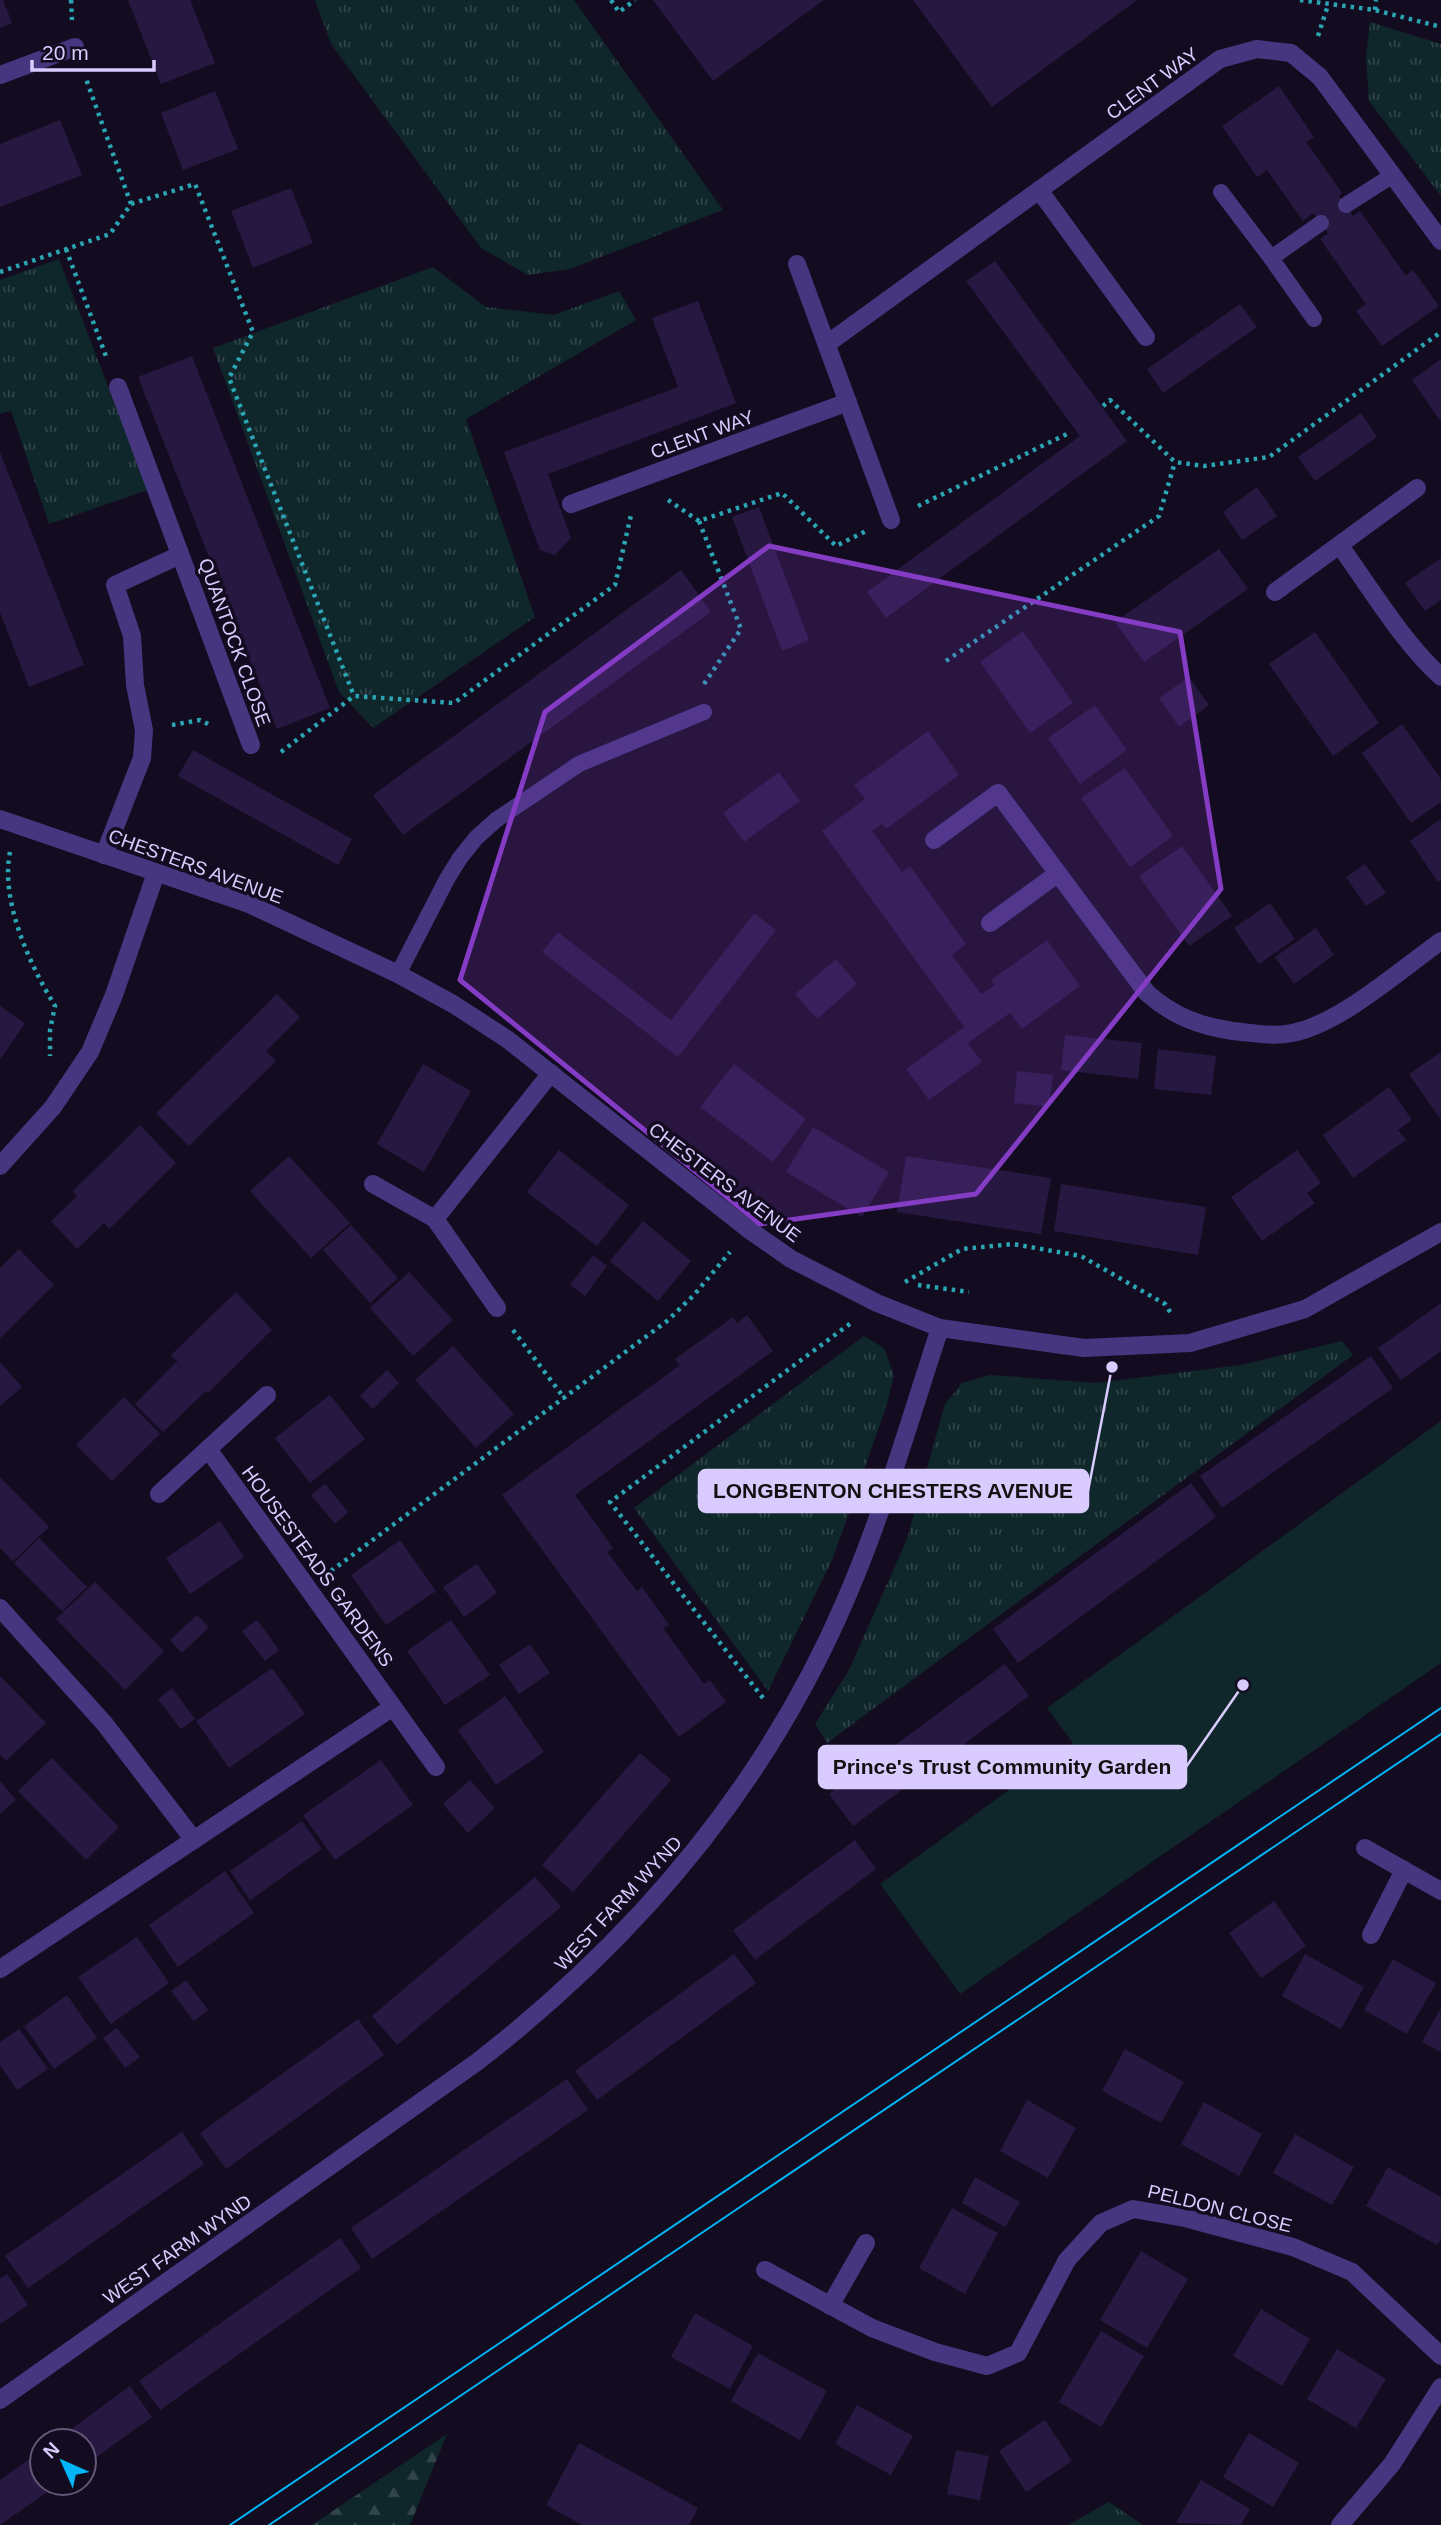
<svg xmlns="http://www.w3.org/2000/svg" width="1441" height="2525" viewBox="0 0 1441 2525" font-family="Arial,sans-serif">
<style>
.grass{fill:url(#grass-tufts)}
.forest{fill:url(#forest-firs)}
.garden{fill:#0f262a}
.building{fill:#271841}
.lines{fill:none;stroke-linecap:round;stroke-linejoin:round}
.path{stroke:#2ba4b3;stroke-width:4.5;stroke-dasharray:3.5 5;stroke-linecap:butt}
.lane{stroke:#463680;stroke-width:16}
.street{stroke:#463680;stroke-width:18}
.tram{stroke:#00b4f6;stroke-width:2}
.marked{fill:#843cc5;fill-opacity:0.2;stroke:#843cc5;stroke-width:5;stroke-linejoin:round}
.labels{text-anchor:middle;stroke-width:7;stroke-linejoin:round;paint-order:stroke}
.street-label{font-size:19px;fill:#dacbff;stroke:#130c20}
.leader{fill:none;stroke:#dacbff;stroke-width:2.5}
.callout-dot{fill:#dacbff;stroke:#130c20;stroke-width:2.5}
.callout{fill:#dacbff;stroke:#dacbff;stroke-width:2.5}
.callout-label{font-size:21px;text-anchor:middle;font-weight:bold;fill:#111}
</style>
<defs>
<pattern id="grass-tufts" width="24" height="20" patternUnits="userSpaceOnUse" patternTransform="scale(1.75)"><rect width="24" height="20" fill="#0f262a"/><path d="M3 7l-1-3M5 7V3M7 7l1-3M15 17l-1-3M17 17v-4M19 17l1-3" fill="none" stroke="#31444a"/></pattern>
<pattern id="forest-firs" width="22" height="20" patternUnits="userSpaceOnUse" patternTransform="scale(1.75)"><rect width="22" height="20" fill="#0f262a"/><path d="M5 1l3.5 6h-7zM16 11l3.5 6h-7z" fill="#31444a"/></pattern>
</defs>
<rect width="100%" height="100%" fill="#130c20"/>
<g class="grass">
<path d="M315 0H574L723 210 570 269 528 275 481 248 331 44Z"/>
<path d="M1370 22 1441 44V196L1369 101 1366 57Z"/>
<path d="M59 259 148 490 49 524 11 411 0 414V280Z"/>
<path d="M433 267 486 307 554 315 619 291 636 320 466 419 535 617 373 728 339 692 213 348Z"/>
<path d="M864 1336 884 1348 894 1375 886 1407 833 1558 768 1691 634 1508Z"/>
<path d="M1342 1341 1353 1355 827 1743 815 1724 849 1670 907 1539 945 1404 962 1383 990 1375 1096 1383 1241 1365Z"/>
<path d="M1109 2502 1143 2525H1068Z"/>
</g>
<path class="forest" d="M447 2434 410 2525H312Z"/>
<path class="garden" d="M1441 1421V1663L960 1994 880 1884 1073 1743 1047 1708Z"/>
<g class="building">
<path d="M0 0H3L12 23 0 28Z"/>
<path d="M128 0H190L215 63 161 84Z"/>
<path d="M653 0H824L713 81Z"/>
<path d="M913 0H1137L992 107Z"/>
<path d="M1279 86 1314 137 1306 142 1342 193 1339 196 1353 216 1360 211 1406 276 1413 270 1439 306 1382 346 1356 311 1366 304 1320 239 1328 234 1321 223 1313 213 1303 221 1267 170 1257 177 1222 126Z"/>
<path d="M215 91 238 149 183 170 161 113Z"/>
<path d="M60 120 82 175 0 207V144Z"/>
<path d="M291 188 313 243 253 268 231 211Z"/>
<path d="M995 261 1127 441 886 618 867 592 1080 436 966 281Z"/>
<path d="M698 301 736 403 548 474 571 538 555 555 540 550 504 452 678 387 652 318Z"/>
<path d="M1240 304 1257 327 1163 393 1147 369Z"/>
<path d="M192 356 330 708 277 729 138 377Z"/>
<path d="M1441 359V422L1412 380Z"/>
<path d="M1361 413 1377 437 1315 481 1298 457Z"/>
<path d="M0 452 84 665 29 687 0 612Z"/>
<path d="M1257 487 1277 516 1242 540 1223 512Z"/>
<path d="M759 507 809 640 782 651 732 517Z"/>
<path d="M1219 549 1248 589 1144 662 1115 622Z"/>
<path d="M1441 558V600L1425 611 1405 583Z"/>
<path d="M681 570 711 612 403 835 373 795Z"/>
<path d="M1023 631 1073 703 1030 733 980 662Z"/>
<path d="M1315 632 1379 723 1333 756 1269 664Z"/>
<path d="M1189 677 1209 705 1179 727 1159 698Z"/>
<path d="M1095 705 1127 750 1080 784 1048 738Z"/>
<path d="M1402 724 1441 779V802L1411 823 1362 753Z"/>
<path d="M928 731 959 775 886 829 882 824 872 831 902 872 910 866 966 944 952 955 981 994 995 985 991 980 1047 940 1080 986 1022 1029 1010 1013 968 1043 982 1062 929 1100 906 1069 964 1027 822 831 865 799 854 785Z"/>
<path d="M193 750 352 839 338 865 178 776Z"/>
<path d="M1125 768 1173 836 1130 867 1081 798Z"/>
<path d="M779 772 800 801 744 842 723 813Z"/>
<path d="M1441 819V880L1438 882 1410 841Z"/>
<path d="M1182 846 1232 916 1189 946 1139 876Z"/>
<path d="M1365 864 1386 893 1366 906 1346 877Z"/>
<path d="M1270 903 1295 939 1259 964 1234 928Z"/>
<path d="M754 913 776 930 678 1057 542 952 558 932 671 1020Z"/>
<path d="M1316 928 1334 955 1294 984 1275 957Z"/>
<path d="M836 959 857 984 817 1019 795 994Z"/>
<path d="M277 994 300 1017 266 1051 276 1061 189 1146 156 1113Z"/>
<path d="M0 1006 25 1023 0 1060Z"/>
<path d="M1065 1035 1142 1043 1138 1079 1061 1070Z"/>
<path d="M1158 1049 1216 1056 1211 1095 1154 1089Z"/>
<path d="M1441 1052V1120L1409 1074Z"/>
<path d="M423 1064 471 1091 424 1172 377 1144Z"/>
<path d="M734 1064 806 1119 773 1162 700 1107Z"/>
<path d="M1017 1071 1053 1075 1049 1107 1014 1103Z"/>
<path d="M1389 1087 1412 1120 1398 1130 1406 1140 1353 1178 1323 1135Z"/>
<path d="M140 1125 176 1163 109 1229 104 1223 77 1249 51 1221 77 1196 73 1191Z"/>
<path d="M813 1127 889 1172 862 1217 786 1172Z"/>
<path d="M559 1150 629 1205 597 1246 527 1192Z"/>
<path d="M1297 1150 1321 1183 1307 1193 1315 1203 1262 1241 1231 1197Z"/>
<path d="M289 1156 350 1223 311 1258 250 1191Z"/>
<path d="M906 1156 1051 1178 1041 1234 897 1212Z"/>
<path d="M1061 1184 1206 1207 1198 1255 1054 1231Z"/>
<path d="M643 1221 691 1261 658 1301 610 1261Z"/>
<path d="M351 1225 398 1278 370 1303 323 1250Z"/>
<path d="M19 1249 54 1285 0 1338V1268Z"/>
<path d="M593 1255 607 1266 585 1296 570 1285Z"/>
<path d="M409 1272 453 1320 413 1356 370 1308Z"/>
<path d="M236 1292 272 1330 208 1393 206 1391 163 1432 135 1404 176 1362 183 1368 171 1355Z"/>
<path d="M1441 1303V1351L1401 1380 1378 1348Z"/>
<path d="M747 1315 773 1351 575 1495 613 1548 607 1552 637 1591 642 1587 669 1625 663 1628 704 1684 710 1680 726 1702 679 1737 502 1495 680 1365 675 1359 733 1317 737 1323Z"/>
<path d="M453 1346 514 1414 476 1448 415 1380Z"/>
<path d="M1371 1356 1393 1388 1222 1508 1200 1476Z"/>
<path d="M0 1362 22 1387 0 1406Z"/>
<path d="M387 1370 399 1383 373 1409 360 1396Z"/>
<path d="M330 1395 365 1439 310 1483 275 1438Z"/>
<path d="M124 1397 160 1434 112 1481 76 1445Z"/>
<path d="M0 1477 49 1527 13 1561 0 1548Z"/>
<path d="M1191 1483 1216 1517 1018 1663 993 1629Z"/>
<path d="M325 1484 348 1512 335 1524 311 1495Z"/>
<path d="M220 1521 244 1557 190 1594 166 1558Z"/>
<path d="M39 1538 87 1587 62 1611 14 1563Z"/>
<path d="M400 1540 436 1591 386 1625 351 1575Z"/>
<path d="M477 1564 497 1593 464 1617 443 1587Z"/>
<path d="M95 1582 164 1651 125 1690 56 1619Z"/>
<path d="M197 1615 209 1627 182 1653 170 1640Z"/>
<path d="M257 1620 279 1650 265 1661 242 1631Z"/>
<path d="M451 1620 490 1675 445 1705 407 1651Z"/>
<path d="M530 1644 550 1673 519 1694 499 1665Z"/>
<path d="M1005 1664 1029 1696 853 1826 829 1794Z"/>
<path d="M272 1668 305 1714 229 1768 196 1721Z"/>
<path d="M0 1676 46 1723 6 1761 0 1755Z"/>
<path d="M172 1688 195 1719 181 1729 158 1699Z"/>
<path d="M505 1696 544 1752 496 1785 458 1730Z"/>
<path d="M640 1753 671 1780 573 1892 542 1865Z"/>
<path d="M52 1758 119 1827 86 1860 18 1791Z"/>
<path d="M381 1760 413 1805 335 1860 303 1815Z"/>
<path d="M470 1780 495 1808 468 1833 443 1804Z"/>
<path d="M0 1781 16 1800 0 1814Z"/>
<path d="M302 1821 322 1849 250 1900 230 1871Z"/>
<path d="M855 1840 876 1869 755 1960 733 1930Z"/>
<path d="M225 1871 254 1913 178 1967 149 1925Z"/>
<path d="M535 1877 561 1907 397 2045 372 2016Z"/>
<path d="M1274 1901 1306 1946 1261 1978 1229 1933Z"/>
<path d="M137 1937 169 1983 111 2024 78 1977Z"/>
<path d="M734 1954 756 1983 597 2100 575 2071Z"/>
<path d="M1305 1954 1364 1987 1341 2029 1282 1996Z"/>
<path d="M1393 1959 1436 1983 1407 2034 1364 2010Z"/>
<path d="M186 1980 208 2010 194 2021 171 1991Z"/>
<path d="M67 1995 97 2038 54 2069 24 2026Z"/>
<path d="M1441 2008V2052L1422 2042Z"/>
<path d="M358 2019 384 2055 226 2169 200 2133Z"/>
<path d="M117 2028 140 2057 125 2068 103 2038Z"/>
<path d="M19 2029 48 2069 17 2090 0 2065V2042Z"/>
<path d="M1125 2049 1184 2082 1161 2123 1102 2091Z"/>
<path d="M567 2079 588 2110 372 2259 351 2228Z"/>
<path d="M1027 2100 1076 2128 1048 2178 1000 2151Z"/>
<path d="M1204 2102 1262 2134 1239 2176 1181 2144Z"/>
<path d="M182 2132 204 2164 28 2288 5 2256Z"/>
<path d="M1295 2134 1354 2167 1332 2205 1273 2173Z"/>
<path d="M1388 2167 1441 2197V2239L1437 2245 1366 2206Z"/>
<path d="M975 2177 1020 2202 1005 2227 962 2203Z"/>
<path d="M952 2208 998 2233 965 2294 919 2268Z"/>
<path d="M340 2238 361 2268 160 2410 139 2381Z"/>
<path d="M1141 2251 1188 2279 1147 2348 1100 2320Z"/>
<path d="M7 2274 28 2305 0 2324V2279Z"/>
<path d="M1261 2309 1310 2339 1282 2386 1233 2356Z"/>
<path d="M695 2313 753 2346 730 2389 671 2357Z"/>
<path d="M1101 2331 1144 2356 1101 2427 1059 2402Z"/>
<path d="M1337 2349 1386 2379 1356 2428 1307 2399Z"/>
<path d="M758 2353 827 2391 800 2440 731 2401Z"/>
<path d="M130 2386 152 2417 84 2466V2441H55Z"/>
<path d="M857 2405 913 2436 891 2475 835 2444Z"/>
<path d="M1045 2420 1072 2461 1026 2492 999 2451Z"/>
<path d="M1249 2433 1299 2463 1273 2507 1223 2477Z"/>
<path d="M579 2443 698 2508 689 2525H582L546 2505Z"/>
<path d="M42 2450V2483H60L0 2525V2480Z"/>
<path d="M956 2450 989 2456 980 2500 947 2494Z"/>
<path d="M1201 2480 1250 2509 1241 2525 1176 2523Z"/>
</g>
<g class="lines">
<g class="path">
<path d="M71 0 72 20"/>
<path d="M611 0 619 12 635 0"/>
<path d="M1300 0 1375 10 1441 27"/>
<path d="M1375 10 1376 0"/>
<path d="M1318 36 1328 5"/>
<path d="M131 204 195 184 253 332 229 378 354 696"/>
<path d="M66 249 107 359"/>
<path d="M0 272 110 234 131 204 85 76"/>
<path d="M1103 406 1110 400 1175 462 1204 466 1269 457 1441 332"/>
<path d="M668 500 699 521"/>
<path d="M918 506 1069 433"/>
<path d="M946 661 1159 516 1175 462"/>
<path d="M704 684 741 629 699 521 782 493 836 546 866 531"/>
<path d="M172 725 200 720 210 725"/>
<path d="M281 752 354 696 454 703 615 585 631 515"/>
<path d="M10 852C0 901 30 965 55 1006L50 1030V1056"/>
<path d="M905 1282 962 1249 1013 1244 1081 1256 1165 1304 1172 1315"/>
<path d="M918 1285 969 1292"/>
<path d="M513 1330 565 1399"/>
<path d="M331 1571 667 1321 694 1295 730 1252"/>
<path d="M763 1698 610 1502 851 1323"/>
</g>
<g class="lane">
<path d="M1221 192 1271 258 1321 223"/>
<path d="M1346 205 1393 175"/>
<path d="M1271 258 1314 319"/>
<path d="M398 974 447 879 460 858 476 838 496 820 579 764 704 712"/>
</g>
<g class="street">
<path d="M0 75 75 47"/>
<path d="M1039 190 1146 337"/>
<path d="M797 264 891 520"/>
<path d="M827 344 1220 59 1257 49 1291 53 1320 77 1441 241"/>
<path d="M118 387 251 745"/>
<path d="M571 504 848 402"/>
<path d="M1340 546C1372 590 1401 640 1441 677"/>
<path d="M1275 592 1417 488"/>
<path d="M0 819 249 904 398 974 453 1004 507 1039 748 1229 791 1259 877 1303 940 1328 1084 1348 1190 1343 1305 1309 1441 1232"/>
<path d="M934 840 998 793 1147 993C1173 1016 1199 1026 1233 1031 1253 1033 1272 1037 1292 1033 1340 1024 1400 970 1441 941"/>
<path d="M104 855 142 758 144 730 135 685 132 636 115 585 180 555"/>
<path d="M990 923 1057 874"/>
<path d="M0 1166 53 1107 90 1052 114 995 156 873"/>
<path d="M373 1184 435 1219 497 1308"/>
<path d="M435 1219 551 1073"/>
<path d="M208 1449 436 1767"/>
<path d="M159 1494 267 1395"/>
<path d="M0 1608 104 1723 194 1840"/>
<path d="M1365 1848 1441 1891"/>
<path d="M1371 1935 1404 1870"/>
<path d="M0 1969 393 1707"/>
<path d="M765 2270 872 2328 935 2352 987 2366 1018 2353 1067 2260 1101 2223 1133 2209 1185 2218 1293 2247 1352 2272 1441 2356"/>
<path d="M830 2306 866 2243"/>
<path d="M0 2400 477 2062C637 1938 766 1786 846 1599 884 1511 910 1419 940 1328"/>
<path d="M1340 2525 1392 2464 1441 2387"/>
</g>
<g class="tram">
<path d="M230 2525 1441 1708"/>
<path d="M269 2525 1441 1734"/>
</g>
</g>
<path class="marked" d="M769 546 1180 632 1221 889 976 1194 760 1224 460 980 545 712Z"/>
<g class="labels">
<g class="street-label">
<text transform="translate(1152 83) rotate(-36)" y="7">CLENT WAY</text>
<text transform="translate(702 434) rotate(-20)" y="7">CLENT WAY</text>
<text transform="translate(235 642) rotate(70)" y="7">QUANTOCK CLOSE</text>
<text transform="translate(196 866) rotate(20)" y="7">CHESTERS AVENUE</text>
<text transform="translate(725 1182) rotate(37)" y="7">CHESTERS AVENUE</text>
<text transform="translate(318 1566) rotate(54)" y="7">HOUSESTEADS GARDENS</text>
<text transform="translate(618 1903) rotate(-47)" y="7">WEST FARM WYND</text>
<text transform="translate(1220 2208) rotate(14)" y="7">PELDON CLOSE</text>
<text transform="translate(177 2249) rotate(-35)" y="7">WEST FARM WYND</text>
</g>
</g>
<path class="leader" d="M1112 1367L1088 1491M1243 1685L1186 1767"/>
<g class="callout-dot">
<circle cx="1112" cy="1367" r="7"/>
<circle cx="1243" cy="1685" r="7"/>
</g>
<g class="callout">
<rect x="699" y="1470" width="389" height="42" rx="7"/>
<rect x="819" y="1746" width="367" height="42" rx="7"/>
</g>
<g class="callout-label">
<text x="893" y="1498">LONGBENTON CHESTERS AVENUE</text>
<text x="1002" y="1774">Prince's Trust Community Garden</text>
</g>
<g transform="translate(63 2462) rotate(315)"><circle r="33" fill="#130c20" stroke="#635879" stroke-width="2"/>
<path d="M0-5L12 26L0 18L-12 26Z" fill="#00b4f6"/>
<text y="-10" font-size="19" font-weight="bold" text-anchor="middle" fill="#dacbff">N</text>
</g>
<path d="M32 60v10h122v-10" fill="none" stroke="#dacbff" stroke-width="3.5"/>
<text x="42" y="60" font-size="21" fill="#dacbff" stroke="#130c20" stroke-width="5" paint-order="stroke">20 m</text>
</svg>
